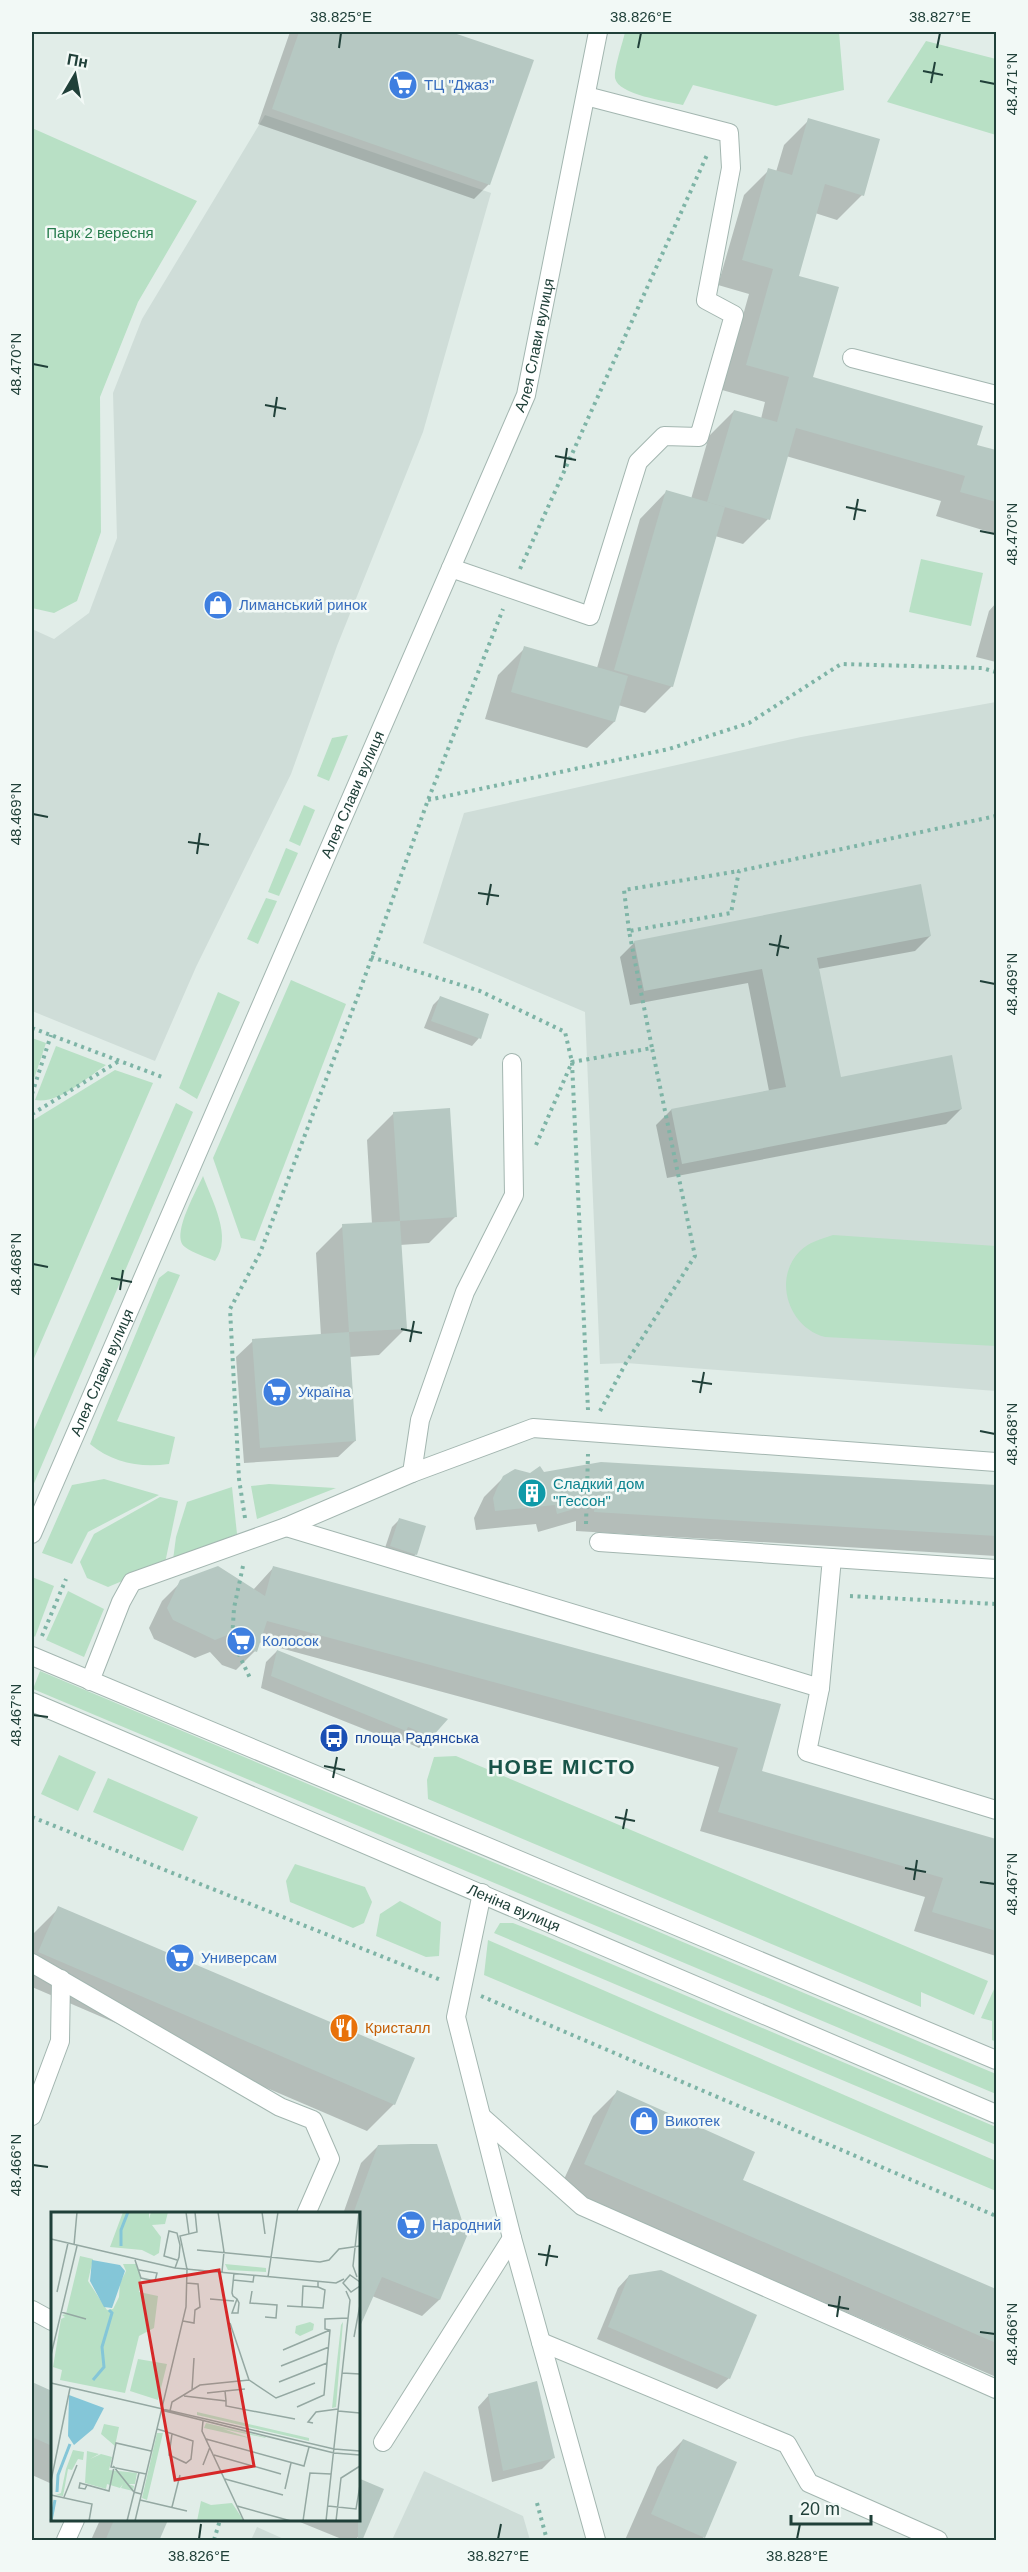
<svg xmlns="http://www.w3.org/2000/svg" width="1028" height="2572" viewBox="0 0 1028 2572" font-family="Helvetica,sans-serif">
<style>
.built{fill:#cfddd8}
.green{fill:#b8e0c5}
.shadow{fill:#0003}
.building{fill:#b6c8c2}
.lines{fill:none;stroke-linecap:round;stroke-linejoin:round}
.minor-casing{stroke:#a3b6b0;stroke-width:20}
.path{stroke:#7eb4a6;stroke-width:4;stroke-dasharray:3 4.5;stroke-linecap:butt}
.minor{stroke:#fff;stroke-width:18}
.ticks{fill:none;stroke:#204039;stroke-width:2}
.labels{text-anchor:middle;stroke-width:5;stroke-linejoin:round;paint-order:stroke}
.shop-label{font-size:15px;fill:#366cbe;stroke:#f2f9f6;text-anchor:start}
.park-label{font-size:15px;fill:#267b4c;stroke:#f2f9f6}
.street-label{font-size:15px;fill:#204039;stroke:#f2f9f6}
.culture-label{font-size:15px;fill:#0d838f;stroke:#f2f9f6;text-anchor:start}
.transit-label{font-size:15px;fill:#164399;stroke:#f2f9f6;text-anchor:start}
.food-label{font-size:15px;fill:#c56008;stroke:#f2f9f6;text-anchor:start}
.district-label{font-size:21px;font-weight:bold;letter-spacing:1.5px;fill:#195449;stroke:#f2f9f6}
.inset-river{fill:none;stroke:#84c6d8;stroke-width:3}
.inset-road{fill:none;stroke:#94a8a2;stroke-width:1.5}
.view{fill:#d62828;fill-opacity:0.15;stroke:#d62828;stroke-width:3}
.inset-edge{fill:none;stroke:#204039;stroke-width:3}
.neatline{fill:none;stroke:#204039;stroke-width:2}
.ticks-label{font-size:15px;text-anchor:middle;fill:#204039}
</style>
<rect width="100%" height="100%" fill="#e1ede8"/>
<g class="built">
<path d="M265 115 491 193 423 432 337 646 291 774 196 967 155 1061 32 1011V629L54 639 89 613 117 538 113 393 142 319Z"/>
<path d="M996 702V1391L626 1363 600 1364 585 1012 423 943 464 813 801 737Z"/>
<path d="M424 2471 523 2516 530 2540H392Z"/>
<path d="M257 2527 286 2540H251Z"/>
</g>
<g class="green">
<path d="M625 32H839L844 90 776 106 693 85 683 105C667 101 618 95 615 78 614 68 623 42 625 32Z"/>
<path d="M926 41 996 59V135L887 102Z"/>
<path d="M32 128 197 201 138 302 100 397 101 532 77 601 54 613 32 608Z"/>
<path d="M921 559 983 573 971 626 909 612Z"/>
<path d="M348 735 329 781 317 776 332 738Z"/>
<path d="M304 805 315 810 300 846 289 841Z"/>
<path d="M286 848 298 853 279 896 268 892Z"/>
<path d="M266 898 277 901 258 944 247 939Z"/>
<path d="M291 980 346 1004 255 1241 241 1238 213 1158Z"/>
<path d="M218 992 240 1002 197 1099 179 1088Z"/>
<path d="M32 1038 46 1043 32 1085Z"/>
<path d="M56 1046 106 1065C86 1078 60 1104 35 1100Z"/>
<path d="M115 1070 153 1083 32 1363V1121Z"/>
<path d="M176 1103 193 1112 32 1488V1434Z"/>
<path d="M203 1176C212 1201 233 1237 215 1261 206 1257 193 1253 185 1247 170 1236 197 1190 203 1176Z"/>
<path d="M833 1235 996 1246V1346L825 1337C789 1328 772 1279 800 1251 809 1242 821 1239 833 1235Z"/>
<path d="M168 1271 180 1275 117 1421 175 1437 169 1464C140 1468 113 1463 90 1444L159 1278Z"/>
<path d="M104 1479 159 1495 88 1532 72 1564 42 1553 72 1485Z"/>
<path d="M269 1484 335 1488H336L257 1519 251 1486Z"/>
<path d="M232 1487 237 1534 173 1560 176 1537 187 1502Z"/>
<path d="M160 1497 178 1501 165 1563 108 1587 87 1578 80 1562 94 1534Z"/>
<path d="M32 1577 54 1586 35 1637 32 1634Z"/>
<path d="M68 1591 104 1609 84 1657 46 1640Z"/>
<path d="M40 1671 996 2074V2094L33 1689Z"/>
<path d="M59 1755 96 1772 78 1811 41 1794Z"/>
<path d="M456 1756 988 1981 974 2015 921 1992V2007L428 1799 427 1780 434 1757Z"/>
<path d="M108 1778 198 1817 183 1851 93 1812Z"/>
<path d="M295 1864 365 1887 372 1902 364 1923 353 1928 290 1902 286 1881Z"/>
<path d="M400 1901 441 1922 439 1956 426 1957 376 1936 380 1914Z"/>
<path d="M500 1923H513L543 1935 996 2127V2145L494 1933Z"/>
<path d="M488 1940 996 2161V2191L484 1975Z"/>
<path d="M995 1987H996V2042L992 2040V2021L981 2018Z"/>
</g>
<g class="shadow">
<path d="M290 32H447L532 61 489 184 474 199 258 124Z"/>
<path d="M809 120 862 195 837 220 815 213 797 277 811 378 975 446 996 452V534L936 516 941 501 786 456 768 519 743 544 715 536 672 686 645 713 618 705 614 722 587 748 485 719 498 675 525 648 597 668 640 519 666 492 691 499 709 436 734 411 761 419 765 402 722 390 749 294 718 285 744 195 769 170 776 172 784 145Z"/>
<path d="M996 603V662L976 657 989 611Z"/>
<path d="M930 936 915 951 818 969 839 1079 961 1109 946 1124 667 1178 656 1125 671 1110 769 1091 748 983 630 1005 620 957 635 942Z"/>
<path d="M440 998 479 1038 472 1046 424 1028 433 1005Z"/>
<path d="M394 1113 455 1217 429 1243 400 1245 406 1328 379 1355 349 1357 355 1441 338 1457 244 1463 236 1357 253 1341 321 1336 316 1253 343 1226 372 1224 367 1140Z"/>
<path d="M602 1463 996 1487V1556L576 1531V1521L538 1532 536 1524 476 1530 474 1518 484 1497 504 1477 543 1474Z"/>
<path d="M399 1520 416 1554 408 1561 383 1554 392 1527Z"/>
<path d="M273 1568 779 1705 760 1772 996 1841V1956L914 1931 925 1897 700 1831 719 1767 258 1642 255 1651 236 1670 222 1665 210 1652 195 1658 154 1639 149 1628 162 1601 181 1582 253 1590Z"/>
<path d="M277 1651 431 1736 419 1748 397 1738 394 1741 261 1688 266 1662Z"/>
<path d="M59 1908 394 2104 367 2131 32 1987V1935Z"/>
<path d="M617 2092 741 2180 996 2290V2377L560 2188 593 2116Z"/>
<path d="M378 2146 466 2236 439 2300 422 2316 372 2296 358 2214H343L361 2163Z"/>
<path d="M629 2276 729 2378 717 2389 597 2339 618 2288Z"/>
<path d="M32 2384 52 2393V2484L32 2475Z"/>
<path d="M489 2395 553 2458 542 2469 492 2482 478 2407Z"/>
<path d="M683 2440 704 2537 700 2540H625L657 2467Z"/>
<path d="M100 2520H166L157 2540H91Z"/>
<path d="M295 2520H358L363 2532 355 2540H344Z"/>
</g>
<g class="building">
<path d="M299 32H451L534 60 490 185 272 109Z"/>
<path d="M808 118 880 139 864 196 825 184 799 276 839 287 813 377 983 426 977 445 996 450V502L960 492 965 476 796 428 770 520 707 502 734 410 777 422 789 377 746 365 773 269 742 260 768 168 792 175Z"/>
<path d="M666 490 725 507 673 687 614 670Z"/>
<path d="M524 646 628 676 615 722 511 692Z"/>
<path d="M921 884 931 936 817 958 841 1077 952 1055 962 1109 682 1164 671 1109 786 1087 762 969 644 991 634 941Z"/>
<path d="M440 996 489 1014 481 1039 431 1021Z"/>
<path d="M450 1108 457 1217 400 1221 393 1112Z"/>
<path d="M400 1221 407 1329 349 1332 342 1224Z"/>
<path d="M349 1332 356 1441 260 1448 252 1339Z"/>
<path d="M601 1462 996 1485V1536L594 1512 595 1503 557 1514 555 1505 495 1511 493 1498 497 1488 503 1476 515 1469 530 1473 540 1466 544 1472Z"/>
<path d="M399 1518 426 1526 417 1555 390 1546Z"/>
<path d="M218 1566 265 1596 273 1566 781 1704 762 1771 996 1839V1931L932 1912 943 1878 718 1812 738 1748 267 1621 257 1652 241 1647 230 1634 215 1640 173 1620 167 1608 180 1580Z"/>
<path d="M277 1650 448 1719 432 1737 408 1727 406 1731 271 1676Z"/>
<path d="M58 1906 415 2058 395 2105 38 1952Z"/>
<path d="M617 2090 755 2152 743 2180 996 2289V2343L584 2164Z"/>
<path d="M411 2144H437L467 2236 440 2300 382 2277 358 2331V2214H353L378 2145Z"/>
<path d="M661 2270 757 2315 730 2379 608 2327 629 2275Z"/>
<path d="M537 2381 555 2458 503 2471 488 2394Z"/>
<path d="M32 2382 52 2391V2446L32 2437Z"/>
<path d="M683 2439 737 2462 705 2538 651 2514Z"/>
<path d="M358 2478 384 2489 362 2541H358Z"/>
<path d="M114 2520H168L159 2541H105Z"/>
</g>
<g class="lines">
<g class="minor-casing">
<g id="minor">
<path d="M852 358 996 395"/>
<path d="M451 568 590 616 638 462 664 436 699 437 734 315 706 300 731 168 729 133 586 96"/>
<path d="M412 1473 420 1420 465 1292 514 1195 512 1063"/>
<path d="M286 1527 820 1688 807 1752 996 1810"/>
<path id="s1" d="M32 1534 526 395 598 32"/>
<path d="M599 1542 832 1558 820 1688"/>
<path d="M832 1558 996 1569"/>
<path d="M32 1656 996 2060"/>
<path d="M90 1681 121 1602 132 1582 286 1527 412 1473 533 1428 996 1462"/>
<path id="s2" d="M32 1702 996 2114"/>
<path d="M482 1893 456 2017 512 2238 596 2540"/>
<path d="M32 1963 280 2107 313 2120 330 2159 306 2214"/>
<path d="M32 2116 60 2041 61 1979"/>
<path d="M482 2117 582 2206 996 2389"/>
<path d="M32 2310 52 2321"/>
<path d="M541 2342 787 2444 809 2483 938 2540"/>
<path d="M383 2442 512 2238"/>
<path d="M66 2540 75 2520"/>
</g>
</g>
<g class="path">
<path d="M520 569 707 155"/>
<path d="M428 800 669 749 749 723 841 664 982 668 996 672"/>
<path d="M629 931 624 890 739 871"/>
<path d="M371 957 480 991 565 1032 572 1062 588 1410"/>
<path d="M32 1028 165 1078"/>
<path d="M32 1094 51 1035"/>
<path d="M32 1114 119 1061"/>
<path d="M536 1145 572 1062 652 1048 629 931 731 913 739 871 996 816"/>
<path d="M600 1411 626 1363 695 1256 652 1048"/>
<path d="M245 1518 239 1479 230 1309 260 1253 359 993 428 800 503 609"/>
<path d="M586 1524 588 1454"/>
<path d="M243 1566 234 1608 232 1640 251 1680"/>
<path d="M850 1596 996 1604"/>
<path d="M42 1636 66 1579"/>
<path d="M32 1817 441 1980"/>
<path d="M481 1996 996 2216"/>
<path d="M537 2503 547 2540"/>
<path d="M214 2540 220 2520"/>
</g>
<use href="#minor" class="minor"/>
</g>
<path class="ticks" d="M339 48 341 33M638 48 641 33M937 48 940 33M923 71 943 75M980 81 995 84M931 83 935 62M33 364 48 367M265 405 286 409M274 417 277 397M555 456 576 460M564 468 567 448M846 507 866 511M854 520 858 499M980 531 995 534M33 814 48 817M188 842 209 845M197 854 200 833M478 893 499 896M487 905 491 884M769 944 789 948M777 956 781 935M980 981 995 984M33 1264 48 1267M111 1278 132 1282M120 1290 123 1270M401 1329 422 1333M410 1342 414 1321M692 1381 712 1384M700 1393 704 1372M980 1431 995 1434M33 1715 48 1717M324 1766 345 1770M333 1778 337 1757M615 1817 635 1821M623 1829 627 1809M905 1868 926 1872M914 1880 917 1860M980 1882 995 1884M33 2165 48 2167M538 2254 558 2257M546 2266 550 2245M828 2305 849 2309M837 2317 840 2296M980 2332 995 2334M199 2539 201 2524M498 2539 501 2524M797 2539 800 2524"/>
<defs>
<g id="supermarket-disc" transform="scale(1.5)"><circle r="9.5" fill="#3f7fe0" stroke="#f2f9f6"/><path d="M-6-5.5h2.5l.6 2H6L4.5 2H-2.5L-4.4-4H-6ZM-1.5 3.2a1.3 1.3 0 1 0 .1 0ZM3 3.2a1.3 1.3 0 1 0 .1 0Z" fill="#fff"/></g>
<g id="shop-disc" transform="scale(1.5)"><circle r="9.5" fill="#3f7fe0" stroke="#f2f9f6"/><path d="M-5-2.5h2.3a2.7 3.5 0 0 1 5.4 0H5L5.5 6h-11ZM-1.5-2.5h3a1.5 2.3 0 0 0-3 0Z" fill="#fff"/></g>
<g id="building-disc" transform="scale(1.5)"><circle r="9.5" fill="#0f9aa8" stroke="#f2f9f6"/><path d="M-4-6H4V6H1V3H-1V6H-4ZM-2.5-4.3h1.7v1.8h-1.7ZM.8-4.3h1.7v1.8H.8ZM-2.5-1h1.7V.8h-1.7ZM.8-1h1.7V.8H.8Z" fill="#fff"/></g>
<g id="bus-disc" transform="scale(1.5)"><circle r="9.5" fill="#1a4fb4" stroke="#f2f9f6"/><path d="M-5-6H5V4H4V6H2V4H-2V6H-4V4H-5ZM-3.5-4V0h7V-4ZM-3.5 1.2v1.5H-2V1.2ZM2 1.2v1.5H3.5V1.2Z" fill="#fff"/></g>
<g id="restaurant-disc" transform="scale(1.5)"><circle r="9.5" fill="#e8710a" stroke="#f2f9f6"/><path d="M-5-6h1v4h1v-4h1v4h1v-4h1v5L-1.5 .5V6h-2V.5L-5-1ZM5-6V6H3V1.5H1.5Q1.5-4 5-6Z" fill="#fff"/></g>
</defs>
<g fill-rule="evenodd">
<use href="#supermarket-disc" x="403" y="85"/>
<use href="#shop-disc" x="218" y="605"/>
<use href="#supermarket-disc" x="277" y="1392"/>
<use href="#building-disc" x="532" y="1493"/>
<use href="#supermarket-disc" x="241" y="1641"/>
<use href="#bus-disc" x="334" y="1738"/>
<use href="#supermarket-disc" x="180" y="1958"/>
<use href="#restaurant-disc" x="344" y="2028"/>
<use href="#shop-disc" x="644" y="2121"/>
<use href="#supermarket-disc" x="411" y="2225"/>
</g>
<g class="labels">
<g class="shop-label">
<text x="424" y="90">ТЦ "Джаз"</text>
<text x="239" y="610">Лиманський ринок</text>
<text x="298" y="1397">Україна</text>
<text x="262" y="1646">Колосок</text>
<text x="201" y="1963">Универсам</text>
<text x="665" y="2126">Викотек</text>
<text x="432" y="2230">Народний</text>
</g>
<g class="park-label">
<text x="100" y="238">Парк 2 вересня</text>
</g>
<g class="street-label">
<text dy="5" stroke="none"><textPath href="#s1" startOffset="1292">Алея Слави вулиця</textPath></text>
<text dy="5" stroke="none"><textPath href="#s1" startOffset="806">Алея Слави вулиця</textPath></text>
<text dy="5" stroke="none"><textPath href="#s1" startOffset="176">Алея Слави вулиця</textPath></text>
<text dy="5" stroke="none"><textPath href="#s2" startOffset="524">Леніна вулиця</textPath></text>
</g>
<g class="culture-label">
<text x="553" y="1489">Сладкий дом<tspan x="553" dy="17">"Гессон"</tspan></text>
</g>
<g class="transit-label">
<text x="355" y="1743">площа Радянська</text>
</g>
<g class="food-label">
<text x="365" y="2033">Кристалл</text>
</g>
<g class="district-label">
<text x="562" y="1774">НОВЕ МІСТО</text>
</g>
</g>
<g transform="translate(51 2212)">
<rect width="309" height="309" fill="#e1ede8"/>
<path d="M72 0H98V7L100 0H117L114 12 101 13 110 25 108 41 103 44 91 38 59 35ZM29 44 42 47 37 69 56 98 62 97 68 85 69 71 75 59 72 52H85L90 67 88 80 107 84 103 116 88 124 74 181 9 168 11 158 2 155 10 107 14 105 11 103 15 102ZM174 52 215 56V60L177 58ZM259 110 263 112 262 118 249 124 244 121 245 114ZM292 110 285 195 281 196 290 113ZM87 147 116 152 107 188 79 179ZM146 200 258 226V229L146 203ZM155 211 214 225 215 226 172 217 202 227 153 216ZM53 212 68 215 64 234 50 222ZM106 221H112L96 288 91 286ZM22 238 33 240 32 248 27 247 21 258 17 257 12 284 5 283 10 281 15 257ZM36 239 48 242 39 247 50 242 61 245 58 258 86 261 84 272H77L83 274 82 279 70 276 72 272 69 276 56 272 55 277 34 271ZM150 289 160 293 181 291 193 309H146Z" fill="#b8e0c5"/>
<path d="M41 48 69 53 74 59 61 96 53 95 39 69ZM18 183 53 196 42 217 23 233 17 224Z" fill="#84c6d8"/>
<path class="inset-river" d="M70 34V18L77 0M42 168 53 155 51 135 61 101 58 98M6 280 7 263 19 232M0 309 4 288"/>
<path class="inset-road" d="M135 0 138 22M167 0 173 40 171 60M211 0 214 22M0 27 124 56 285 71 293 67M23 33 26 0M146 38 269 50 278 48 288 37 309 34M84 48 90 66 104 69 106 61 88 58M124 56 128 45 129 33 126 21 118 19 113 44 126 48M183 61 181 81 182 84 186 87 188 91 187 101H181L186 87M217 65 227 0M306 65 302 54 308 0M182 68 202 70 203 63M309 70 299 63 292 71 300 80 309 74M201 79 199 91 226 93 225 106 214 105M6 80 17 31M159 87 183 89M236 94 272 96 274 78 267 75V69M251 95 252 74 267 75M10 100 35 107M132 109 143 111 144 98 149 95 147 72 135 71M179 111 198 168M303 125 309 93M232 138 279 118M0 143 26 34M230 154 278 135M291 161 309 162M228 170 276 151M0 171 283 237 309 239M141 178 143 146M174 179 194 177M156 181 174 179 175 189M133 184 175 189V194L244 207M246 195 273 183 279 118 274 117V107L297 106M110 198 283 241 309 243M119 199 121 190 149 173 198 168 225 186 264 171M287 199 309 201M152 209 151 219 193 309M262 211 257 210 265 200 287 197M106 217 113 219 142 229 140 247 135 251 118 243 121 222M155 227 253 254 258 235M163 243 230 262M152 253 159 235M95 262 60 255 65 231 100 239M174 267 232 283M0 269 19 176M36 273 29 271 28 276 34 277 36 273 58 279 63 255 83 280 90 282M234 277 240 251M0 283 41 292 38 309M13 285 26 253M89 288 136 299M186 294 240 309M277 294 305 297 309 273M121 295 129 263M76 309 88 261M84 309 135 95 136 57 129 24 146 20 144 0M252 309 259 261 280 262M275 309 299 88 295 79M285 309 290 266 309 254"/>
<path class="view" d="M168 58 203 254 124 268 89 71Z"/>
<rect width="309" height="309" class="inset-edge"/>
</g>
<rect width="1028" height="2572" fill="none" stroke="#f2f9f6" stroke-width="66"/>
<g transform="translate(75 75) rotate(10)" stroke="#f2f9f6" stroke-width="4.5" paint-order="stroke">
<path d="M0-4.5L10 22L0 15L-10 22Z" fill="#204039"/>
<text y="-9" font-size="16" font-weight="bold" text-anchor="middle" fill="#204039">Пн</text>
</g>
<path d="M791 2515v9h80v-9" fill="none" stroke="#204039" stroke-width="3"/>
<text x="800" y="2515" font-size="18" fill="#204039" stroke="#f2f9f6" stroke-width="4.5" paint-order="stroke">20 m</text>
<rect x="33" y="33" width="962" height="2506" class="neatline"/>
<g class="ticks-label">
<text x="341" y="22">38.825°E</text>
<text x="641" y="22">38.826°E</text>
<text x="940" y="22">38.827°E</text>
<text transform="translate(1012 84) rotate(-90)" y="5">48.471°N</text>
<text transform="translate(16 364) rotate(-90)" y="5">48.470°N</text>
<text transform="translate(1012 534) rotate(-90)" y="5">48.470°N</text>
<text transform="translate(16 814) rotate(-90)" y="5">48.469°N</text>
<text transform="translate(1012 984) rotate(-90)" y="5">48.469°N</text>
<text transform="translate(16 1264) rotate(-90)" y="5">48.468°N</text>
<text transform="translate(1012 1434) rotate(-90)" y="5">48.468°N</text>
<text transform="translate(16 1715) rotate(-90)" y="5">48.467°N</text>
<text transform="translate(1012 1884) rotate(-90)" y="5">48.467°N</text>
<text transform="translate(16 2165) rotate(-90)" y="5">48.466°N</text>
<text transform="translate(1012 2334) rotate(-90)" y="5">48.466°N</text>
<text x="199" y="2561">38.826°E</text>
<text x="498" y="2561">38.827°E</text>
<text x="797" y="2561">38.828°E</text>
</g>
</svg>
